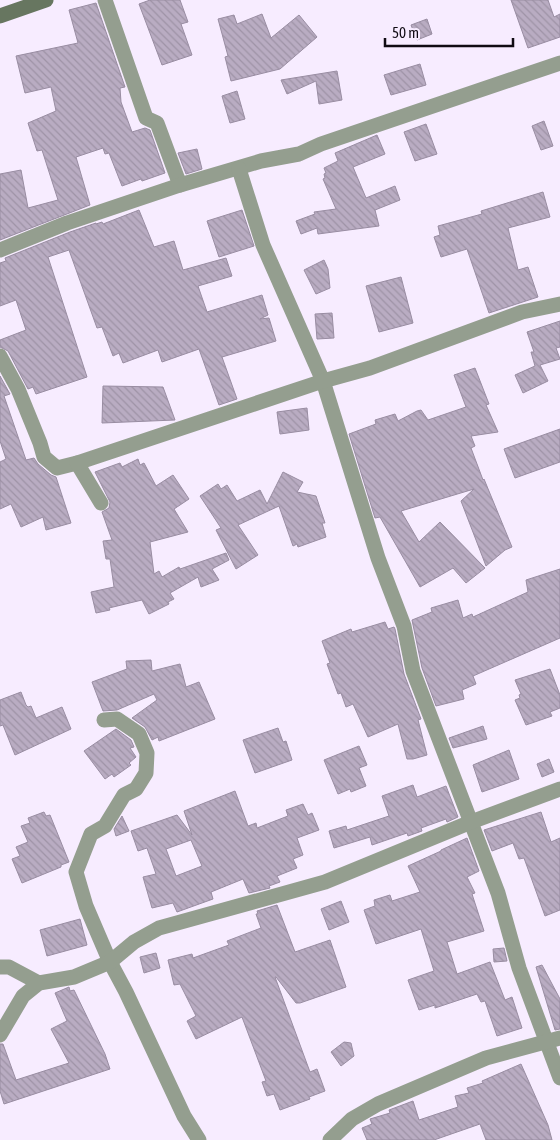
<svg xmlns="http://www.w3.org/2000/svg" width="560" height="1140" viewBox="0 0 560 1140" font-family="'Asap Condensed',sans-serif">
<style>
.building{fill:url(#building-back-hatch);stroke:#998da2;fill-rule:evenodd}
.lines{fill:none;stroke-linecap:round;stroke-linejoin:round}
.street{stroke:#949e8f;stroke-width:15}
.secondary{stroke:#677660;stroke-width:15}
</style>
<defs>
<pattern id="building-back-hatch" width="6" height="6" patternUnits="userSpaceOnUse" patternTransform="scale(1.25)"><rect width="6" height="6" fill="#b9acc2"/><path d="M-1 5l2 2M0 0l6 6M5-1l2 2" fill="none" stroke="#9e93a6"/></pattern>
</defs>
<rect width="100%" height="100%" fill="#f7ecff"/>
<g class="building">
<path d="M150 0H180L188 22 181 24 192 55 162 65 139 4Z"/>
<path d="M511 0H548L554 17 560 14V37L528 48Z"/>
<path d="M96 3 125 87 120 88 121 102 132 132 145 128 150 130 165 173 142 181 141 179 122 186 109 153 105 154 103 148 76 157 90 205 0 240V174L21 170 28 208 58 200 42 150 37 151 28 123 56 111 51 87 25 93 16 56 78 43 69 10Z"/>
<path d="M262 14 271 38 299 15 317 37 280 69 231 81 225 57 228 56 218 19 234 15 237 24Z"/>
<path d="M427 19 432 34 417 40 411 25Z"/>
<path d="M420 64 426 85 391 95 384 75Z"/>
<path d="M337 71 342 100 319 104 316 81 287 94 281 80Z"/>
<path d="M237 91 245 119 230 123 222 96Z"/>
<path d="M544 121 553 146 541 150 532 126Z"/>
<path d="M426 124 437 154 415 161 404 132Z"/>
<path d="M377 135 385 154 353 167 366 198 395 186 400 200 375 210 379 226 318 234 317 228 301 234 296 221 315 214 314 212 336 209 323 179 325 178 324 174 326 173 324 168 338 161 335 153Z"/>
<path d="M197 149 202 169 186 174 178 153Z"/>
<path d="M543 192 550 217 508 228 518 270 528 267 538 297 489 313 467 249 441 257 434 237 440 235 438 226 482 214 481 211Z"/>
<path d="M139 210 154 247 174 241 183 270 226 258 232 276 198 286 207 312 262 295 268 315 260 319 269 318 276 341 222 357 237 399 219 405 199 349 162 362 158 350 123 363 119 353 113 356 102 327 97 328 69 250 48 257 87 377 36 394 33 387 28 389 8 351 0 347V340L26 330 16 300 0 306V263L6 261 5 258 70 232 96 223V224L102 222 103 224Z"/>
<path d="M242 210 254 246 219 257 207 221Z"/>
<path d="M324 260 328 269 330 288 316 294 304 270Z"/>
<path d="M401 277 413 323 379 332 366 286Z"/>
<path d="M332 313 334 338 317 339 315 314Z"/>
<path d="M560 321V347L556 348 560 359 540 365 548 381 523 393 515 375 535 366 531 352H534L527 332Z"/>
<path d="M475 368 489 404 486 405 498 432 471 436 475 446 471 448 483 480 484 479 512 547 505 550 486 566 461 501 474 489 401 511 419 542 440 522 485 568 466 583 453 568 420 587 380 517 375 518 349 434 376 424 375 420 395 414 398 421 417 411 421 410 428 420 466 407 454 375Z"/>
<path d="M0 376 10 394 4 396 26 460 34 458 38 464 51 475 56 477 71 523 46 530 43 517 21 527 11 504 0 509V462L6 459 0 441Z"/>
<path d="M103 386 163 387 175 420 102 423Z"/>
<path d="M307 408 309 430 280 434 277 412Z"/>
<path d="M560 429V462L515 478 504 449Z"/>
<path d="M138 459 140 465 144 463 156 486 173 475 189 499 174 509 188 532 150 542 154 574 159 571 162 577 179 567 180 569 226 553 229 560 212 569 219 580 201 587 198 577 170 593 174 599 168 602 169 604 149 614 142 600 109 608 110 610 96 613 91 592 114 587 110 559H106L103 541 112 540 102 512 109 508 110 502 95 472 120 463 122 467Z"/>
<path d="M283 472 303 482 297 492 316 496 325 523H322L326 537 298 547 297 544 293 546 279 506 238 525 258 555 236 569 216 530 221 528 200 496 218 484 221 489 227 485 237 501 260 490 267 504Z"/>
<path d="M560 569V638L473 676 476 684 462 690 464 699 436 706 422 668 412 620 432 612 431 608 458 600 463 618 472 614 473 617 528 592 526 580Z"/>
<path d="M385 622 388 629 394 627 395 629 404 674 421 719 418 720 427 755 413 759H407L398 724 368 737 353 704 346 707 341 693 338 694 327 664 330 663 322 641 351 629 352 632Z"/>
<path d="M151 660 152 671 180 664 186 687 199 682 215 719 159 741 158 737 152 740 145 727 132 718 157 700 154 694 117 710 103 711 92 682 127 669 126 661Z"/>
<path d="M550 669 560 695V708L550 712 552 716 526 725 515 700 520 698 519 695 521 694 515 680Z"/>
<path d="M21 692 26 705 28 707 31 706 36 718 62 707 71 729 15 755 3 725 0 726V700Z"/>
<path d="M483 726 487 739 453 748 449 738Z"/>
<path d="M278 728 283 742 286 741 292 760 255 773 243 740Z"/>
<path d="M116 729 131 740 134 747 130 748 136 757 129 763 131 765 114 777 112 774 105 779 84 751Z"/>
<path d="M359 746 367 765 359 768 366 786 351 792 350 789 338 794 324 760Z"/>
<path d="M509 750 519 779 482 792 473 765Z"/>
<path d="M549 759 554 772 542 777 537 764Z"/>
<path d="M413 785 417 797 446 786 458 817 447 822 446 819 421 828 422 831 408 836 407 833 372 845 370 837 334 848 329 831 346 826 347 830 389 816 382 796Z"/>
<path d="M235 791 248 826 256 823 257 828 288 816 286 810 303 804 308 815 312 813 319 830 297 838 303 855 293 859 297 868 277 876 280 882 269 886 270 888 249 893 243 879 211 892 213 899 177 912 173 903 152 908 143 877 156 874 147 848 138 851 131 831 177 815 192 835 184 811ZM191 840 202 866 176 876 166 849Z"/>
<path d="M44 812 46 816 50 815 69 862 61 865V867L22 883 12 859 20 856 16 847 28 842 21 826 30 823 28 818Z"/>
<path d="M541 812 551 842 560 838V910L545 916 524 858 519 859 513 843 492 851 484 830Z"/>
<path d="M122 816 129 831 116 836 114 829Z"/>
<path d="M467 838 479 871 467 877 475 893 472 894 484 931 447 942 457 974 490 962 505 1000 512 997 522 1028 497 1036 485 1001 481 1002 477 994 435 1008V1005L419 1010 408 980 434 971 421 929 376 944 364 910 375 906 374 900 390 895 392 901 420 892 408 866 441 851V850Z"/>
<path d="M341 901 349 922 329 930 321 909Z"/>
<path d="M277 905 295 952 330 940 346 987 300 1003H296L276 977H275L310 1072 317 1069 325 1091 309 1097 310 1099 280 1110 274 1094 267 1096 262 1082 266 1081 242 1017 196 1039 187 1021 196 1016 180 984 174 985 168 960 192 954 193 958 229 945 227 941 261 928 256 914H258L257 911Z"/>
<path d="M80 919 87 945 47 956 40 930Z"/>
<path d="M504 948 507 961 494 962 493 949Z"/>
<path d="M156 953 160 968 144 973 140 957Z"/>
<path d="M542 965 560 999V1029L555 1030 536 967Z"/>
<path d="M69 987 70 991 74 990 105 1054 110 1069 4 1104 0 1091V1044H3L16 1080 69 1063 51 1029 67 1021 55 993Z"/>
<path d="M344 1042 351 1043 354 1056 341 1066 331 1052Z"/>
<path d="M521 1064 548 1125 552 1140H486L480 1124 434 1140H367L362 1128 372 1124 370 1119 390 1113 389 1110 413 1101 419 1120 458 1107 455 1096 469 1093 467 1088 483 1083 482 1081Z"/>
</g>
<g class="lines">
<g class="street">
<path d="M105 0 146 118 157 123 180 185 261 161 299 154 321 144 560 63"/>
<path d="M239 169 263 245 323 381 378 558 404 626 413 671 498 893 519 968 560 1078"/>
<path d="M0 250 67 223 180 185"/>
<path d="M0 356 18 389 40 443 44 457 57 468 77 463 101 503"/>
<path d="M77 463 323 381 370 368 522 312 560 304"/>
<path d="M104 720 117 719 139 734 147 753 146 773 136 789 124 795 105 826 91 834 76 872 86 906 110 962 126 992 184 1116 199 1140"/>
<path d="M0 967H9L39 983"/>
<path d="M0 1035 23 996 39 983 74 977 110 962 134 942 159 928 325 882 471 822 560 789"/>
<path d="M330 1140 352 1119 378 1104 486 1058 560 1038"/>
</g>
<path class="secondary" d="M0 16 46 0"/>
</g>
<path d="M385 38v8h128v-8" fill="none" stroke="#100b13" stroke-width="2.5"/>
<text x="392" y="38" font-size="15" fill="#100b13" stroke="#f7ecff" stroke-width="4" paint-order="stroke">50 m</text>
</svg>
